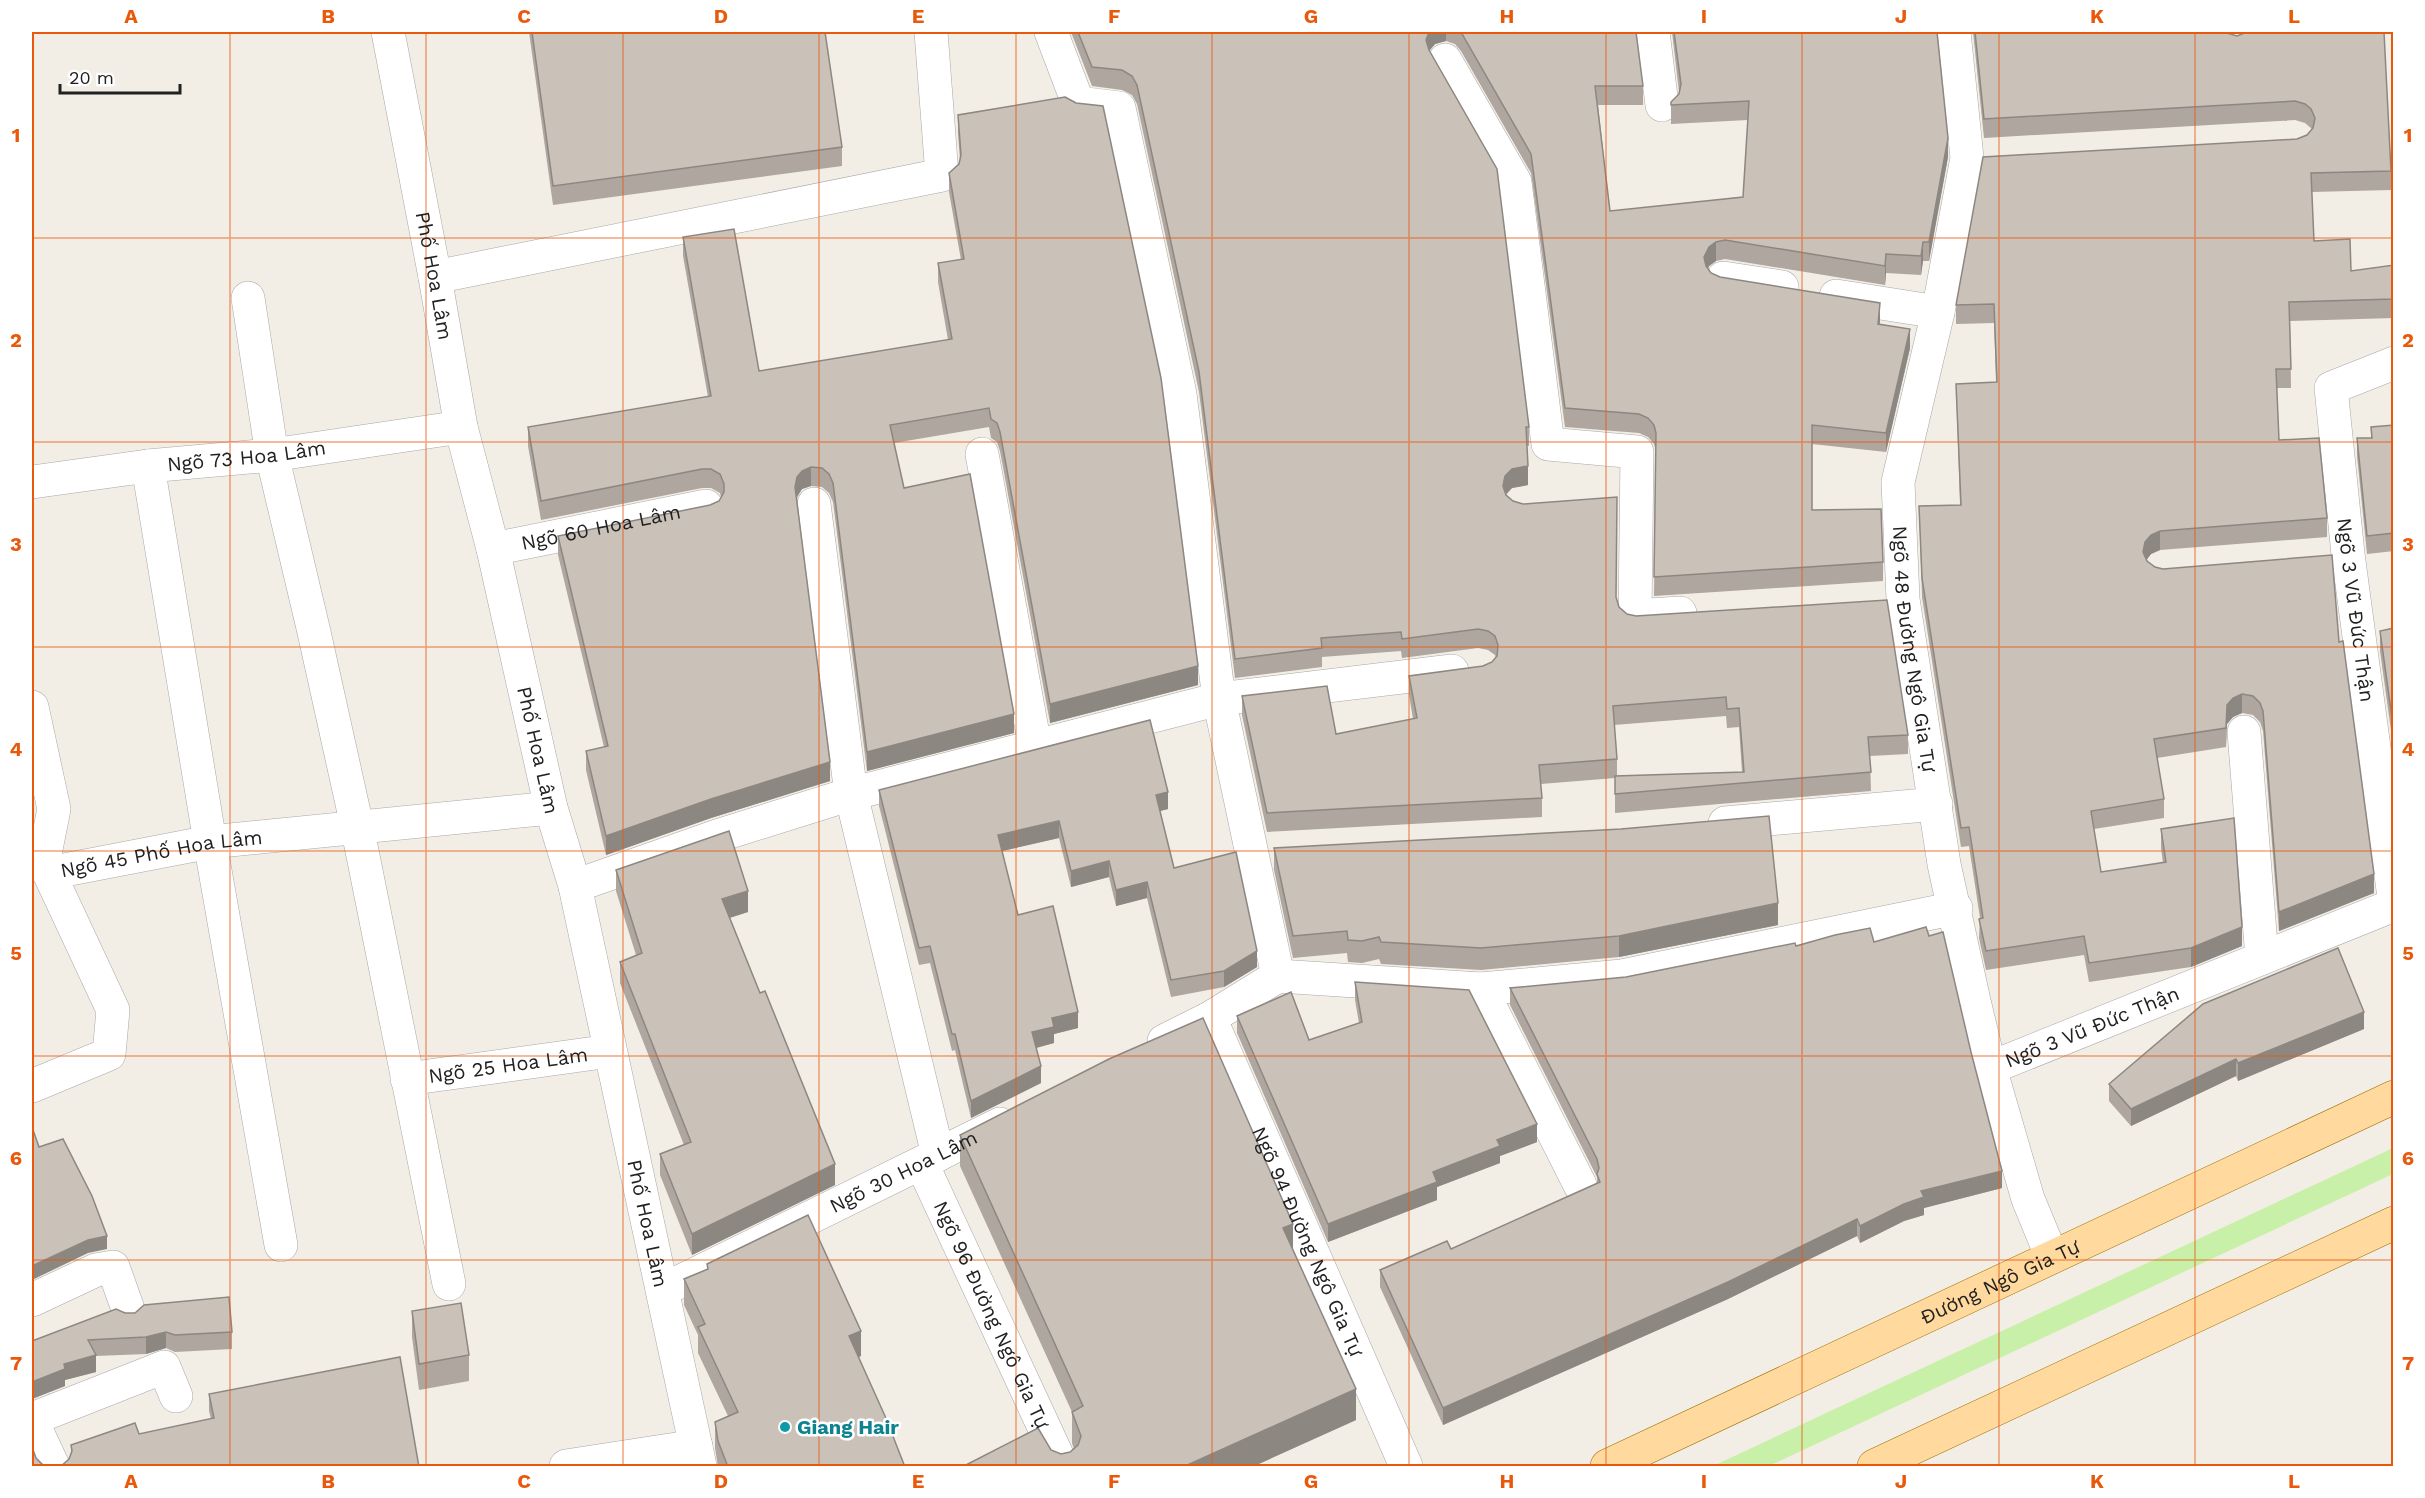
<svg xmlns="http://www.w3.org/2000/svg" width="2425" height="1498" viewBox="0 0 2425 1498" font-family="'Work Sans',sans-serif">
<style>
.grass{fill:#c9f0a8}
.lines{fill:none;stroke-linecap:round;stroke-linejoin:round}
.minor-casing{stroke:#a8a8a8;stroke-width:34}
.major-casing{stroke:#9d6f00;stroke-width:34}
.minor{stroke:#fff;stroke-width:33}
.major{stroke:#ffd99e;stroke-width:33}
.wall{fill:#aea69f;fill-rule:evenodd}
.shaded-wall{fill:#8d8782}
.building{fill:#cac1b9;stroke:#8d8782;stroke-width:1.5}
.grid{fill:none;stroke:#e8590c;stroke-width:1.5;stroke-opacity:0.55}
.culture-dot{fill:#0f9aa8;stroke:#fff;stroke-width:2}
.labels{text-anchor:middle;stroke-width:5;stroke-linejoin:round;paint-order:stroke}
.street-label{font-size:20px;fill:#212121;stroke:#fff}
.culture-label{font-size:20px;font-weight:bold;fill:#0d838f;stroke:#fff;text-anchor:start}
.neatline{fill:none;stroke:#e8590c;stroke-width:2}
.grid-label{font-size:20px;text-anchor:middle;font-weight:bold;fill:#e8590c}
</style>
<rect width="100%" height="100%" fill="#f2eee6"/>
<path class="grass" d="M2393 1148V1174L1769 1466H1713Z"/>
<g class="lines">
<g class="minor-casing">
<g id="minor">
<path id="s1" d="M388 32 435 277 461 427 493 549 551 808 575 886 700 1466"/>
<path d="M1051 32 1078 103 1119 108 1180 394 1219 699 1278 976 1210 1018 1164 1041"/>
<path d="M1653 32 1662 105"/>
<path id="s2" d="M1954 32 1967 158 1938 312 1898 482 1903 599 1944 864 1974 1001 1990 1068 2028 1199 2052 1257"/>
<path d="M1445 60 1515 182 1548 444 1637 452 1635 616 1680 613"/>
<path d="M435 277 942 175 931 32"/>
<path d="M1723 278 1782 287"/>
<path d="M1836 296 1938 312"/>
<path d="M248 298 272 455 314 632 357 826 449 1284"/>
<path id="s3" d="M2394 363 2331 388 2348 554 2394 897"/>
<path d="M982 454 1035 746"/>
<path d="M148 466 210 842 281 1245"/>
<path id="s4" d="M32 482 148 466 272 455 461 427"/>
<path d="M814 504 851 794 938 1155"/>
<path id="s5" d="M493 549 706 506"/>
<path d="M32 707 54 809 44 859 49 873"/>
<path d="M2244 732 2262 958"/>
<path d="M1725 823 1936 804"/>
<path d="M575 886 717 836 851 794 1219 699 1452 671"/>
<path d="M1278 976 1481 989 1622 976 1956 908"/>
<path d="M1481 989 1580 1185"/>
<path id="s6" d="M1210 1018 1406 1466"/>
<path id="s7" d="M1990 1068 2394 905"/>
<path id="s8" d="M407 1079 610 1051"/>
<path id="s9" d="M32 1086 109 1054 113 1010 49 873 210 842 551 808"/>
<path id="s10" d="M922 1164 1062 1466"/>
<path id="s11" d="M663 1290 1000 1124"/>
<path d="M32 1300 96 1270 113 1267 129 1312"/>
<path d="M32 1419 164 1367 176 1396"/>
<path d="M32 1421 53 1466"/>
<path d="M566 1466 696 1446"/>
</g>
</g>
<g class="major-casing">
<g id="major">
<path id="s12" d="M1607 1466 2394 1097"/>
<path d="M1874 1466 2394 1223"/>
</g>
</g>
<use href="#minor" class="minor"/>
<use href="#major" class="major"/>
</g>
<g class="wall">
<path d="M529 32H825L842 147V166L553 205Z"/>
<path d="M1071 32H1636L1643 86V105H1598L1610 211 1743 197 1748 120 1671 124V102L1679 94V92L1672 32H1937L1948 157 1929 261H1923L1921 275 1886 273 1885 285 1725 259 1716 261 1709 266 1708 269 1711 273 1720 277 1880 324 1910 348 1886 452 1812 444V510L1883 562V581L1654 596 1656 451 1654 444 1648 437 1639 433 1565 427 1531 173 1461 51 1455 44 1446 41 1435 44 1429 51 1529 427V446H1527L1528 485 1512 488 1506 495 1616 597 1619 607 1627 614 1908 735V754L1870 756 1871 791 1615 813V778L1541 784 1542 798V817L1267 832 1242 715V696L1336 734 1413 719 1409 695V676L1483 666 1492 662 1496 658 1495 655 1488 650 1478 648 1402 658 1401 651 1322 657V667L1235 678 1199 392 1137 104 1132 95 1122 90 1092 86ZM1726 716 1727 728 1739 727 1742 772 1617 776V759L1614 725Z"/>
<path d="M1973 32H2154V33H2227L2391 171V190L2312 192 2314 241 2351 271 2394 265V318L2290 321 2291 388H2277L2279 440 2327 518V537L2160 550 2151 554 2146 560 2155 567 2339 642 2374 893 2279 931 2263 731 2260 722 2253 715 2242 713 2233 717 2227 724 2226 747 2157 758 2164 799V818L2094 829 2101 872 2163 863 2161 848V829L2242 946 2191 967 2089 982 2084 955 1986 970 1979 938 1980 918 1969 846 1961 847 1922 597 1919 506 1960 505 1956 384 1996 382 1994 323 1956 324V305L2297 139 2307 135 2312 129 2305 123 2295 120 1984 138Z"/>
<path d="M958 115 1198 685 1050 723 1000 451 997 442 991 438 989 427 894 443 904 488 1014 733 867 771 833 502 829 493 822 487 811 486 802 489 797 498 830 781 711 818 606 855 586 770V751L604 747 558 555V536L710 505 719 501 721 497 720 493 711 488H702L541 520 528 446V427L708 397 683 256V237L759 371 948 340 938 282V263L961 260 949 192V173L959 164 960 160 958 134Z"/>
<path d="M2394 425V551L2367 554 2357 456V438H2371V427Z"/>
<path d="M2394 628V752L2380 651V631Z"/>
<path d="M879 790 1168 809 1160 811 1174 868 1257 967 1224 987 1171 997 1147 898 1116 906 1109 877 1071 887 1059 838 1002 851 1018 915 1078 1028 1054 1034V1043L1036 1048 1041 1083 971 1118 955 1050 952 1051 930 963 919 965 879 806Z"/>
<path d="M1274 848 1778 925 1619 957 1481 970 1381 964 1379 959 1362 963 1348 962 1347 953 1293 958 1274 870Z"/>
<path d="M616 870 748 912 730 918 835 1185 692 1255 660 1175V1154L684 1145 620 983V962L636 955 616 891Z"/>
<path d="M1874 942 2002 1188 1924 1208V1215L1904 1221 1860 1243 1857 1236 1728 1299 1443 1425 1380 1287V1270L1451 1249 1597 1183V1177L1510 1005V988L1626 977 1796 946Z"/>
<path d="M1355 982 1537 1142 1500 1156V1163L1437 1187V1200L1328 1242 1237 1033V1016L1309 1040 1359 1023 1355 1000Z"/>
<path d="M2364 1029 2238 1081 2236 1076 2131 1126 2109 1101V1084Z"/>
<path d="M960 1135 1293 1251 1356 1420 1252 1467H962L1051 1450 1061 1454 1070 1452 1074 1449 1072 1443V1412L960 1166Z"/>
<path d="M707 1264 861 1356 859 1357 905 1467H718L715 1448V1422L728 1416 698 1353V1335L684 1305V1279L707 1269Z"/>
<path d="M412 1311 469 1355V1381L419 1390 412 1337Z"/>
<path d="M125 1313 232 1332V1349L175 1352 166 1348 146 1354 96 1356V1372L65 1380V1386L32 1399V1341Z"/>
<path d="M209 1394 419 1467 69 1459 71 1454V1445L139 1434 211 1419 209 1411Z"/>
</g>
<g class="shaded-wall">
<path d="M1429 32H1446V41L1435 44 1429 51 1426 40Z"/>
<path d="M1948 138V157L1929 261V242Z"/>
<path d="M1716 242V261L1709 266 1704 276V257L1709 247Z"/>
<path d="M1923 242V261L1921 275V256Z"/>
<path d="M1886 254V273L1885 285V266Z"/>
<path d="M1880 303V322L1878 343V324Z"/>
<path d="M1910 329V348L1886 452V433Z"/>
<path d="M1528 466V485L1512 488 1505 495 1503 486 1505 476 1512 469Z"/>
<path d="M811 467V486L802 489 797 496 795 506V487L797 477 802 471Z"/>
<path d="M2160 531V550L2151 554 2145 562 2143 552 2145 542 2151 535Z"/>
<path d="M1198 666V685L1050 723V704Z"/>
<path d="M2242 694V713L2233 717 2227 724 2226 747 2227 705 2233 698Z"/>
<path d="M1014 714V733L867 771V752Z"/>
<path d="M830 762V781L711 818 606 855V836L711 799Z"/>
<path d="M1168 792V809L1156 812V795Z"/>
<path d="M1059 821V838L998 852V835Z"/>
<path d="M1109 861V877L1071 887V871Z"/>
<path d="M2374 874V893L2279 931V912Z"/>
<path d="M1147 882V898L1116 906V890Z"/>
<path d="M748 891V912L722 920V899Z"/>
<path d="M1778 903V925L1619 957V936Z"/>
<path d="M2242 927V946L2191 967V948Z"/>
<path d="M1257 951V967L1224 987V971Z"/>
<path d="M1078 1012V1028L1054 1034V1043L1032 1049V1032L1052 1018Z"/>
<path d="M2364 1012V1029L2238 1081V1063Z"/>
<path d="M2236 1059V1076L2131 1126V1109Z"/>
<path d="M1041 1066V1083L971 1118V1101Z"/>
<path d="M1537 1124V1142L1500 1156V1163L1437 1187V1200L1328 1242V1224L1497 1140Z"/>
<path d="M835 1164V1185L692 1255V1234Z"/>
<path d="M2002 1171V1188L1924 1208V1215L1904 1221 1860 1243V1226L1921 1191Z"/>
<path d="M1857 1219V1236L1728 1299 1443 1425V1408Z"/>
<path d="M1293 1224V1255L1283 1228Z"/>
<path d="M107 1236V1249L88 1253 32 1280V1266L88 1240Z"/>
<path d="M861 1331V1356L849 1361V1336Z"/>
<path d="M166 1332V1348L146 1354V1337Z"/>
<path d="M96 1355V1372L65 1380V1386L32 1399V1382L64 1364Z"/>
<path d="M1356 1389V1420L1252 1467H1183Z"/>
</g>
<g class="building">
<path d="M532 32H825L842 147 553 186Z"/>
<path d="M1078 32H1429L1426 40 1429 50 1497 169 1529 427H1526L1528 466 1512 469 1505 476 1503 486 1506 495 1513 501 1523 504 1617 497 1616 597 1619 607 1627 614 1636 616 1887 600 1908 735 1868 737 1871 772 1615 794V776L1744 772 1739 708 1727 709 1726 697 1613 706 1617 759 1539 765 1542 798 1267 813 1242 696 1327 686 1336 734 1417 718 1409 676 1483 666 1492 662 1497 656 1498 645 1495 636 1488 631 1478 629 1402 639 1401 632 1321 638 1322 648 1235 659 1199 372 1137 85 1132 76 1122 70 1092 67Z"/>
<path d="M1461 32H1636L1643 86H1595L1610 211 1743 197 1749 101 1671 105V102L1679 94 1681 84 1674 32H1937L1948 138 1929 242H1923L1921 256 1886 254 1885 266 1725 240 1716 242 1709 247 1704 257 1706 266 1711 273 1720 277 1880 303 1878 324 1910 329 1886 433 1812 425V510L1881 509 1883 562 1654 577 1656 433 1654 425 1648 418 1639 414 1565 408 1531 154Z"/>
<path d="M1975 32H2154V33H2227L2237 36 2247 32H2384L2391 171 2311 173 2314 241 2350 239 2351 271 2394 265V299L2289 302 2291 369H2276L2279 440 2319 438 2327 518 2160 531 2151 535 2145 542 2143 552 2147 561 2155 567 2163 569 2332 555 2339 642 2343 641 2374 874 2279 912 2263 711 2260 703 2253 696 2242 694 2233 698 2227 705 2226 728 2154 739 2164 799 2091 811 2101 872 2166 862 2161 829 2234 818 2242 927 2191 948 2089 963 2084 936 1986 951 1979 919 1983 918 1969 827 1961 828 1922 578 1919 506 1961 505 1956 384 1997 382 1994 304 1956 305 1983 157 2297 139 2307 135 2313 128 2315 118 2311 109 2305 104 2295 101 1984 119Z"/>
<path d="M1065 97 1076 103 1103 106 1161 378 1198 666 1050 704 1000 432 997 423 991 419 989 408 890 425 904 488 970 474 1014 714 867 752 833 483 829 474 822 468 811 467 802 471 797 477 795 487 830 762 711 799 606 836 586 751 608 746 558 536 710 505 719 501 724 492V484L720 474 711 469H702L541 501 528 427 711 396 683 237 734 229 759 371 952 339 938 263 964 259 949 173 959 164 961 155 958 115Z"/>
<path d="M2394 425V533L2367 536 2357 438H2372L2371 427Z"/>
<path d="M2394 628V732L2380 631Z"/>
<path d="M1150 720 1168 792 1156 795 1174 868 1236 852 1257 951 1224 971 1171 980 1147 882 1116 890 1109 861 1071 871 1059 821 998 835 1018 915 1053 906 1078 1012 1052 1018 1054 1027 1032 1032 1041 1066 971 1101 955 1034H952L930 946 919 948 879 790Z"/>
<path d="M1769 816 1778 903 1619 936 1481 948 1381 942 1379 937 1362 941 1348 940 1347 931 1293 936 1274 848 1621 829Z"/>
<path d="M729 831 748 891 722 899 760 993 765 991 835 1164 692 1234 660 1154 691 1142 620 962 642 953 616 870Z"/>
<path d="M1926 927 1929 936 1943 932 1971 1052 2002 1171 1921 1191 1924 1197 1904 1204 1860 1226 1857 1219 1728 1282 1443 1408 1380 1270 1447 1241 1451 1249 1600 1182 1597 1174 1599 1168 1597 1159 1510 988 1626 977 1795 943 1796 946 1835 935 1870 928 1874 942Z"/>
<path d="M2338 948 2364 1012 2238 1063 2236 1059 2131 1109 2109 1084 2203 1004Z"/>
<path d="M1355 982 1469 990 1537 1124 1497 1140 1500 1146 1433 1172 1437 1182 1328 1224 1237 1016 1291 992 1309 1040 1362 1022Z"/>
<path d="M1203 1018 1293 1224 1283 1228 1356 1389 1183 1467H962L1038 1428 1051 1450 1061 1454 1070 1452 1078 1445 1081 1436 1072 1412 1083 1406 960 1135 1109 1059Z"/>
<path d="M32 1127 39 1147 63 1139 92 1196 107 1236 88 1240 32 1266Z"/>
<path d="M808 1215 861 1331 849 1336 885 1416 905 1467H728L718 1441 715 1422 738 1412 698 1327 705 1324 684 1279 708 1269 707 1264Z"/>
<path d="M229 1297 232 1332 175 1335 166 1332 146 1337 88 1340 96 1355 64 1364 65 1369 32 1382V1341L116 1309 125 1313H135L144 1305Z"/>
<path d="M461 1303 469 1355 419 1364 412 1311Z"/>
<path d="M400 1357 419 1467H60L69 1459 72 1451 71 1445 135 1423 139 1434 214 1418 209 1394Z"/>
<path d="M32 1447 36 1458 43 1465 48 1467H32Z"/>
</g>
<path class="grid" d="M230 32V1466M426 32V1466M623 32V1466M819 32V1466M1016 32V1466M1212 32V1466M1409 32V1466M1606 32V1466M1802 32V1466M1999 32V1466M2195 32V1466M32 238H2394M32 442H2394M32 647H2394M32 851H2394M32 1056H2394M32 1260H2394"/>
<circle class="culture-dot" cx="785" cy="1427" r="6"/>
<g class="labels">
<g class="street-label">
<text dy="7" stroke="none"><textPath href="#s1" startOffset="248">Phố Hoa Lâm</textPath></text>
<text dy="7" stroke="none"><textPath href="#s4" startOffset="216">Ngõ 73 Hoa Lâm</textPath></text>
<text dy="7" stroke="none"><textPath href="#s5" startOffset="110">Ngõ 60 Hoa Lâm</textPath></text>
<text dy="7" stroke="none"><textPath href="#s3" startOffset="291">Ngõ 3 Vũ Đức Thận</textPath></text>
<text dy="7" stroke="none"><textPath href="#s2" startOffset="626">Ngõ 48 Đường Ngô Gia Tự</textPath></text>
<text dy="7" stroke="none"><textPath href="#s1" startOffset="734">Phố Hoa Lâm</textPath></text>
<text dy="7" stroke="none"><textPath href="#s9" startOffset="393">Ngõ 45 Phố Hoa Lâm</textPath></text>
<text dy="7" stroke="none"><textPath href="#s7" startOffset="110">Ngõ 3 Vũ Đức Thận</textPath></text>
<text dy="7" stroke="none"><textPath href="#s8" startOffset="102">Ngõ 25 Hoa Lâm</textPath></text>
<text dy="7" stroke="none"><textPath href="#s11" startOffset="268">Ngõ 30 Hoa Lâm</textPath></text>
<text dy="7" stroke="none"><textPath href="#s1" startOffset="1220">Phố Hoa Lâm</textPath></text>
<text dy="7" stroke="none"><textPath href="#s6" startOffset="244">Ngõ 94 Đường Ngô Gia Tự</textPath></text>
<text dy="7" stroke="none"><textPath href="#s12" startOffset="434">Đường Ngô Gia Tự</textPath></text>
<text dy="7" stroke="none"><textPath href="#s10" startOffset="166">Ngõ 96 Đường Ngô Gia Tự</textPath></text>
</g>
<g class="culture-label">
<text x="797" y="1434">Giang Hair</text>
</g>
</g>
<rect width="2425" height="1498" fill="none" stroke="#ffffff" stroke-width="66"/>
<path d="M60 84v9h120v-9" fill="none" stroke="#212121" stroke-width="3"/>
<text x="69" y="84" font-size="18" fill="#212121" stroke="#ffffff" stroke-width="4.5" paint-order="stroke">20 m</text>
<rect x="33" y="33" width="2359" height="1432" class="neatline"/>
<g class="grid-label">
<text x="131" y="23">A</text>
<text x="328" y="23">B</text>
<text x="524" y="23">C</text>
<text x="721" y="23">D</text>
<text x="918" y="23">E</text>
<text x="1114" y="23">F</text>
<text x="1311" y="23">G</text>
<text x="1507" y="23">H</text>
<text x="1704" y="23">I</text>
<text x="1901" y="23">J</text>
<text x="2097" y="23">K</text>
<text x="2294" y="23">L</text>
<text x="16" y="142">1</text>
<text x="2408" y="142">1</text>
<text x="16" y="347">2</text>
<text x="2408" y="347">2</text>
<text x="16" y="551">3</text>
<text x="2408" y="551">3</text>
<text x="16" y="756">4</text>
<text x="2408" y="756">4</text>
<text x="16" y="960">5</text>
<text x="2408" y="960">5</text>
<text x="16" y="1165">6</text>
<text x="2408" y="1165">6</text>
<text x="16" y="1370">7</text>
<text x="2408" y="1370">7</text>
<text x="131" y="1488">A</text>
<text x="328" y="1488">B</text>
<text x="524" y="1488">C</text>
<text x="721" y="1488">D</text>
<text x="918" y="1488">E</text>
<text x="1114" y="1488">F</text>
<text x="1311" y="1488">G</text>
<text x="1507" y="1488">H</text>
<text x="1704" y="1488">I</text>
<text x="1901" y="1488">J</text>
<text x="2097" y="1488">K</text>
<text x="2294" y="1488">L</text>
</g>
</svg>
